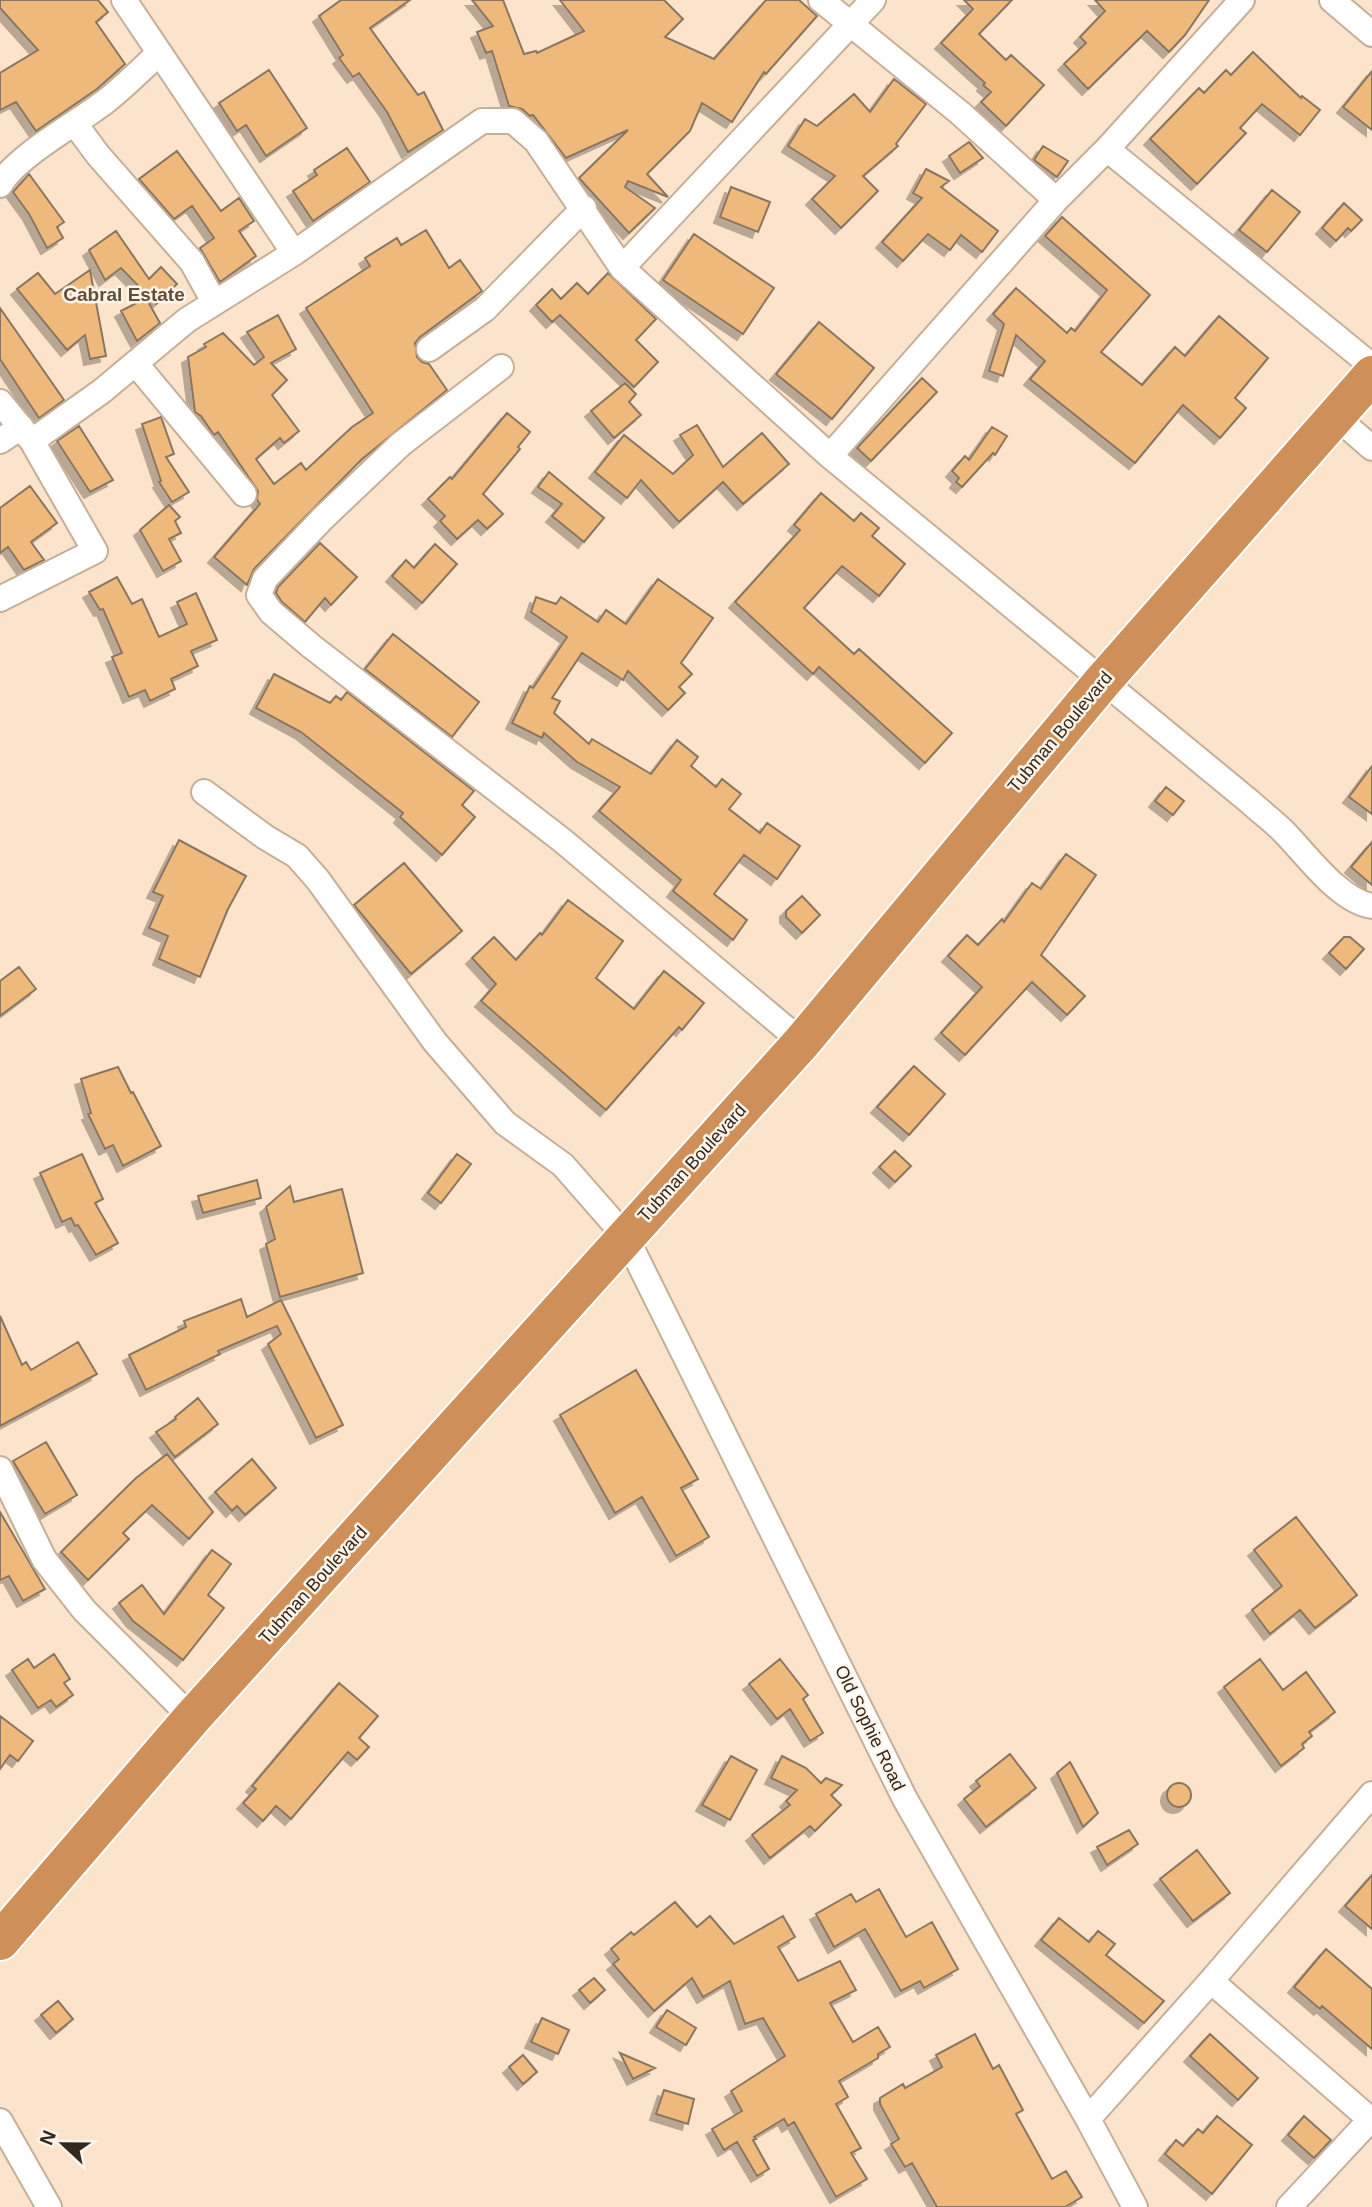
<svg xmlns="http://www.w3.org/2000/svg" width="1372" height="2207" font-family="Helvetica,sans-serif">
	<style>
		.building { fill: #efb97c; stroke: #8a7660; stroke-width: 2; filter: url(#shadow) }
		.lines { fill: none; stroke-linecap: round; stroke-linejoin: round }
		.minor-casing { stroke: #c5af98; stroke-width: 28 }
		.trunk-casing { stroke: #fff; stroke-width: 42 }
		.minor { stroke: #fff; stroke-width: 24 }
		.trunk { stroke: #ce8f58; stroke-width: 38 }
		.labels { text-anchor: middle; stroke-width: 5; stroke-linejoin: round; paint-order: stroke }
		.street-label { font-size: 18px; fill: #31281f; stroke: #fef4ea }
		.neighbourhood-label { font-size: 19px; font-weight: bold; fill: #614e39; stroke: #fef4ea }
	</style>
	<defs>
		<filter id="shadow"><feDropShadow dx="-6" dy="6" stdDeviation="0" flood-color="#0004"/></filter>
	</defs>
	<rect width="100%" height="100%" fill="#fce4cc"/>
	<path class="building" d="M0,0h98l10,12 -12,10 29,42 -28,25 -61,42 -20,-29 -16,8v-37l38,-23 -38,-42z
		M341,0h69l-40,28 48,67 6,-3 19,38 -35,22 -21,-40 -28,-39 -6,4 -14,-19 4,-3 -24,-39z
		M472,0h31l21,54 12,-3 1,2 47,-22 -24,-31h104l19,19 -18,18 49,22 52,-59h33l18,16 -51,58 -2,-2 -32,50 -30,-19 -12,28 -43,43 21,23 -40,-16 -3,6 30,21 -26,25 -50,-55 49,-48 -62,28 -33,-43 -3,1 -8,-7 -13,-3 -17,-55 -6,2 -9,-21 16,-6z
		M964,0h48l-33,34 27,26 5,-5 33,30 -38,41 -25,-24 10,-10 -8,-7 2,-2 -44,-40 32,-34z
		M1095,0h114l-24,35 -16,17 -22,-21 -59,58 -24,-25 22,-21 -6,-6 25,-26z
		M1253,52l48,46 1,-2 18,14 -20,25 -38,-31 -22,24 6,5 -49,51 -47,-45 49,-51 5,5 22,-23 5,5z
		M269,70l38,58 -41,28 -20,-31 -9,6 -18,-28z
		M1372,71v59l-29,-23z
		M894,79l32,25 -30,40 2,2 -35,30 15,15 -37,37 -29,-29 23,-23 -47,-30 17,-27 12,7 37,-32 16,18z
		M969,142l14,16 -23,15 -11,-17z
		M1043,146l25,15 -11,16 -23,-17z
		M347,148l23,34 -57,39 -20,-30 24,-16 -3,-5z
		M177,151l44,60 18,-13 15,23 -15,10 17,25 -36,26 -20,-34 14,-10 -22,-32 -18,13 -35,-40z
		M926,169l23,12 -8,6 57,44 -16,21 -21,-17 -11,15 -22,-16 -25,27 -21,-19 40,-44 -9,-5z
		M29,174l35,48 -7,5 6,11 -16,10 -18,-34 -16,-22z
		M731,187l39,15 -12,30 -38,-15z
		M1272,190l28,22 -33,40 -28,-22z
		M1344,203l18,17 -11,11 -3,-3 -12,13 -14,-13z
		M1062,217l88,78 -49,57 41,33 33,-38 10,9 34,-40 49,42 -33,40 11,10 -26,30 -37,-33 -48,58 -105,-84 15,-18 -29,-26 -13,41 -14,-5 15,-47 -11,-10 23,-26 51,45 4,-5 4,3 32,-41 -62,-54z
		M426,230l23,38 11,-8 22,31 -62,46 -5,6 2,14 5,5 7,2 18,26 -85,69 -108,110 -7,16 -33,-28 46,-53 -3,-4 1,-9 -40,-59 -4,3 -13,-19 -6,-4 -7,-55 18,-10 -2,-3 19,-11 31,32 10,-8 -17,-25 31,-17 18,34 -25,14 16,17 -15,15 27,36 -15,12 -4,-5 -24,21 18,25 27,-21 5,7 46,-43 21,-14 -67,-105 64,-42 -5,-8 32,-20 4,7z
		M116,231l33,48 12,-12 16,17 -21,20 -35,-36 -16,12 -16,-30z
		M694,234l80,54 -31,46 -80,-54z
		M90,270l16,86 -16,3 -5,-24 -18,15 -50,-61 21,-16 17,21z
		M608,273l48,46 -20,21 22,22 -24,25 -74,-72 -8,7 -16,-17 16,-16 9,10 16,-16 11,11z
		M146,298l14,25 -23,18 -16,-30z
		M0,308l64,92 -25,18 -39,-59z
		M819,322l55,46 -42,51 -56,-45z
		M922,378l15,14 -66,69 -14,-13z
		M625,383l11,11 -7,8 12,13 -27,23 -23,-27z
		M507,413l23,19 -12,15 2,2 -37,45 20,20 -16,15 -9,-9 -21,19 -17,-18 5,-5 -17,-17 22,-22 2,2z
		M161,417l13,37 -8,3 23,35 -17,10 -13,-20 2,-1 -19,-57z
		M697,425l26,42 39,-34 27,31 -46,40 -20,-22 -44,40 -38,-42 -14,18 -32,-26 29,-37 49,39 20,-19 -13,-20z
		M79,426l34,54 -23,12 -33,-51z
		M992,427l15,9 -12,19 -2,-2 -31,34 -6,-5 3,-4 -7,-7 13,-15 4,4z
		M549,472l55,46 -20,24 -32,-26 10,-12 -24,-17z
		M30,486l27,37 -26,19 13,18 -20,10 -16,-23 -8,6v-45z
		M821,493l33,28 7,-8 18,15 -7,8 33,28 -26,32 -37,-30 -38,42 50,46 5,-5 93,84 -27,30 -106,-96 -6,7 -78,-72 65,-72 -6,-5z
		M169,505l11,12 -5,4 6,12 -12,6 12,22 -18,10 -23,-41z
		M320,543l37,34 -26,28 -6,-7 -20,24 -23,-20 -6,-9 2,-6z
		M435,544l22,20 -35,39 -30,-27 14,-16 8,8z
		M117,577l15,27 10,-5 17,38 28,-13 -10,-22 19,-9 21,47 -26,11 7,15 -27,13 4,10 -25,12 -5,-11 -16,7 -17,-40 10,-4 -19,-44 -3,1 -11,-18z
		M658,579l55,39 -32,45 11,11 -13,13 6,6 -17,17 -40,-39 -5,9 -41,-27 -30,45 8,3 -6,12 35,31 3,-5 59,35 26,-34 21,17 -7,9 25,21 6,-8 19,15 -12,15 31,24 7,-10 33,23 -23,33 -33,-24 -30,39 33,26 -14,20 -60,-49 8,-11 -82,-69 21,-24 -43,-25 -33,-29 -2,5 -30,-15 18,-37 3,2 34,-51 -36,-25 5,-15 20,7 5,-7 37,25 8,-12 20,14z
		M393,634l86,68 -27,35 -87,-68z
		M274,674l56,29 6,-7 5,4 6,-8 127,99 -12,14 13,12 -33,38 -42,-38 3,-4 -102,-81 -45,-24z
		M1372,766v48l-23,-17z
		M1166,787l18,14 -11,14 -18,-14z
		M179,840l67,36 -18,33 -28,68 -41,-18 9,-23 -19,-8 14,-32 -10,-4z
		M1372,842v43l-21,-18z
		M1066,854l30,21 -55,80 44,41 -18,19 -35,-33 -67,73 -24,-22 41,-46 -34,-31 19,-21 11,10 24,-26 2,3 28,-39 9,6z
		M404,863l58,68 -51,43 -57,-69z
		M802,896l18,19 -18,18 -16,-16v-6z
		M568,900l55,41 -27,37 38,31 30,-38 40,32 -22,27 -3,-3 -73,83 -125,-109 15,-17 -24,-26 22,-21 22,23 24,-27 2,2z
		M1344,937h6l14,12 -18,20 -17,-16z
		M19,967l17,22 -36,27v-35z
		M914,1066l31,28 -36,41 -32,-28z
		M118,1067l13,26 2,-1 28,54 -38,20 -10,-21 -8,4 -17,-35 3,-1 -10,-34z
		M895,1151l16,15 -16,16 -16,-15z
		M82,1154l21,45 -8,4 23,40 -22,12 -18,-30 -3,1 -4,-8 -9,4 -22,-49z
		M457,1154l14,10 -30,39 -13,-10z
		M257,1180l4,18 -58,15 -5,-17z
		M290,1186l4,16 48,-13 21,84 -83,24 -14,-53 9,-5 -9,-32z
		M241,1299l6,18 34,-17 62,125 -27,13 -48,-94 13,-10 -4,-8 -59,25 2,3 -74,36 -17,-35 57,-28 -2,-6z
		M0,1316l22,49 4,-3 5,8 47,-28 19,32 -97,52z
		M636,1370l62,109 -17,9 28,49 -33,19 -34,-59 -27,16 -55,-98z
		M198,1398l20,26 -43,33 -19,-25 20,-13 -1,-2z
		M46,1442l31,53 -32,19 -32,-53z
		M167,1454l46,58 -24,27 -37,-34 -29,28 6,6 -41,41 -27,-28 75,-74z
		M252,1459l24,29 -31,27 -8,-9 -5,5 -17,-19z
		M0,1512l45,77 -22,12 -14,-25 -9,4z
		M1296,1517l61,78 -42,33 -15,-18 -30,24 -18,-24 30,-24 -28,-36z
		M212,1550l19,14 -23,31 16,13 -41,52 -50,-39 -14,-18 23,-18 22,29z
		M54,1654l16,25 -6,4 9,12 -17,12 -5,-7 -13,8 -26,-38 16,-11 6,9z
		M780,1659l28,36 -5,4 20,34 -13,8 -20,-32 -13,10 -28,-35z
		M1260,1659l23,31 23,-18 29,40 -26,20 3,4 -10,8 2,4 -23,18 -57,-79z
		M339,1683l39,33 -19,22 10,9 -12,13 -9,-8 -57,67 -15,-13 -13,15 -20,-18 13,-14 -4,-3z
		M0,1716l33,25 -15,20 -8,-6 -10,14z
		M1010,1754l26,34 -50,39 -22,-28 16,-13 -4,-5z
		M731,1756l26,14 -27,50 -28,-15z
		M782,1756l24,12 15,15 5,-5 16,7 -11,10 10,10 -26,26 -5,-5 -40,32 -18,-23 38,-30 -4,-4 11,-11 -26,-12z
		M1070,1762l28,51 -15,14 -26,-54z
		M1167 1795a12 12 0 1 1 24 0a12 12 0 1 1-24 0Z
		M1129,1830l9,14 -31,21 -10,-18z
		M1197,1850l33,43 -37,28 -33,-42z
		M1372,1875v54l-27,-23z
		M879,1889l27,48 26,-15 26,47 -34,19 -4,-7 -19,10 -36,-62 -31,18 -18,-33 35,-20 5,8z
		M675,1902l22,25 13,-11 24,28 49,-28 12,21 -17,10 20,34 42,-20 16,29 -26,13 23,39 25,-15 12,20 -12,7v4l-39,23 9,16 -12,7 25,44 -10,5 16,26 -31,18 -42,-75 -6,4 -4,-7 -30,18 2,2 -3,1 16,29 -12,7 -20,-34 -13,8 -12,-21 30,-18 -11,-20 54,-35 -22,-38 -18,6 -15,-43 -27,16 -11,-19 -38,33 -41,-47 6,-5 -8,-10 20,-17 3,3z
		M1059,1918l30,24 9,-11 17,13 -9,11 58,46 -20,22 -103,-83z
		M1326,1949l46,40v60l-50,-43 -2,3 -26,-22z
		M594,1978l11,12 -15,13 -11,-13z
		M58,2001l15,18 -17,14 -15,-18z
		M667,2010l29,18 -10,17 -30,-18z
		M542,2018l27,12 -11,24 -27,-12z
		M975,2034l18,35 6,-4 24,45 -7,4 36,65 14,-8 16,26 -17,10h-128l-25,-44 -7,4 -14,-23 8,-5 -19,-35v-6l23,-14 2,4 37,-21 -6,-12z
		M1210,2034l48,44 -20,22 -48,-44z
		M620,2053l35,15 -22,11z
		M523,2055l14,17 -14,12 -14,-17z
		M664,2090l30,9 -6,25 -32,-10z
		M1217,2116l35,29 -40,49 -47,-40 11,-14 7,6 15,-17 5,4z
		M1304,2116l27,24 -17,18 -26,-23z"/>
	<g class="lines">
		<defs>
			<path id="minor" d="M124,0l170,253 188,-132h31l23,20 86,127 208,188 420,346c11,10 23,19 33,29 23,23 56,70 89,75
				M821,0l139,113 96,87
				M1332,0l40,34
				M75,124l23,31 94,107 22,40
				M1107,149l265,217
				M0,185c16,-29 78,-62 106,-84 19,-15 36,-32 53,-48
				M622,268l251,-268
				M429,349l56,-40 99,-101
				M136,364l108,130
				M501,367l-100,77 -78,74 -58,61 -6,16 12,17 40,34 252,195 239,201
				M0,402l32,39 63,110 -95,48
				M1335,416l37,32
				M0,441l21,-14
				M32,441l70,-50 85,-71 107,-67
				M830,456l226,-256 51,-51 135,-149
				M204,792l61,45 32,19 21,24 117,162 70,81 58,42 63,72 279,562 183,320 47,88
				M0,1469l44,90 40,51 108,108
				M1211,1981l161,140
				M1088,2119l123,-138 161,-187
				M0,2121l49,86
				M1289,2207l83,-89"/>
			<path id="trunk" d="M0,1941l192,-223 610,-676 300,-360 270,-307"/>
		</defs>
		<use href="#minor" class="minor-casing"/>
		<use href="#trunk" class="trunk-casing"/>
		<use href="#minor" class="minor"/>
		<use href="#trunk" class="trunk"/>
	</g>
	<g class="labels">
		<g class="street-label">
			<text transform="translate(1060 732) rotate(-50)" y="6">Tubman Boulevard</text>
			<text transform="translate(692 1163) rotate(-48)" y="6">Tubman Boulevard</text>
			<text transform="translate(313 1585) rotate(-48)" y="6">Tubman Boulevard</text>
			<text transform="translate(870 1728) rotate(64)" y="6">Old Sophie Road</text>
		</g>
		<g class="neighbourhood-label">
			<text x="124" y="301">Cabral Estate</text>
		</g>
	</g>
	<g transform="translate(63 2144) rotate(292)" stroke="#fef4ea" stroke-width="5" paint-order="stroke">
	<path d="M0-5L12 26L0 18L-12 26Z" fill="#31281f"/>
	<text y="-10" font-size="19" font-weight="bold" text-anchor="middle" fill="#31281f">N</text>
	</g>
</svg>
